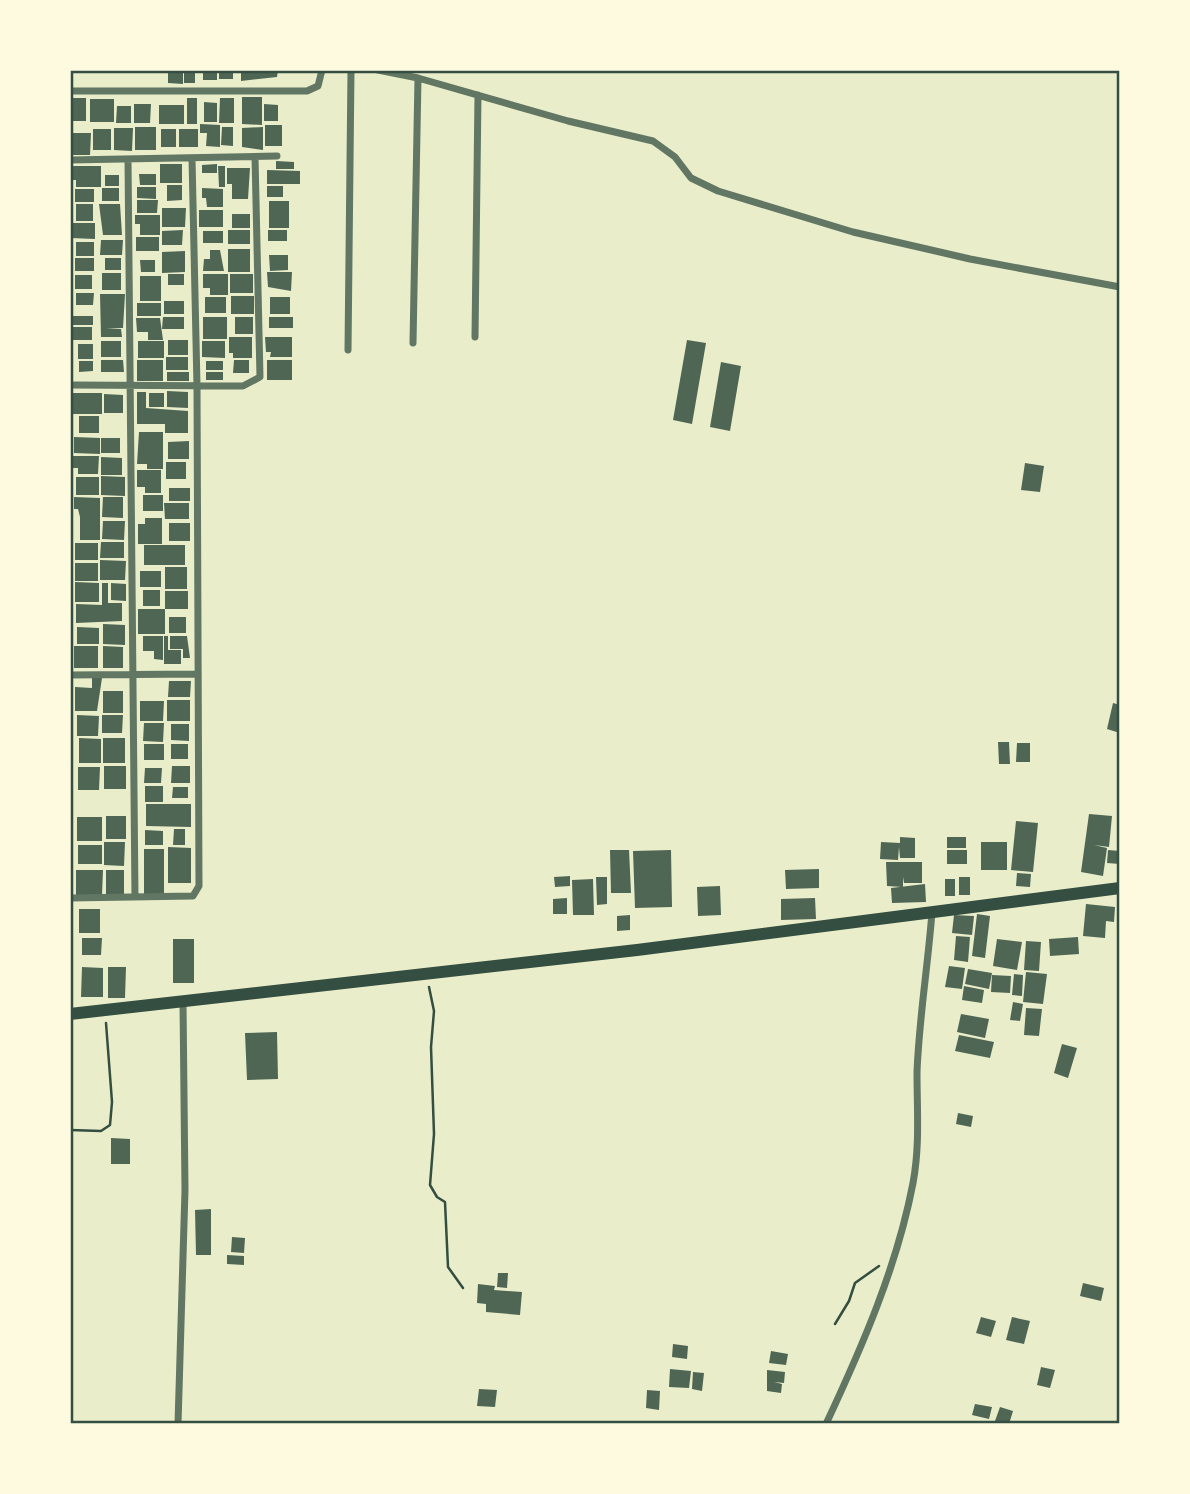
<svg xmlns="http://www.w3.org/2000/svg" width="1190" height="1494" font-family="'Roboto Condensed',sans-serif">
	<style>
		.building { fill: #4f6655 }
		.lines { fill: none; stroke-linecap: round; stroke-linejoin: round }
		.path { stroke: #344e41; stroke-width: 2.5 }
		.minor { stroke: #617663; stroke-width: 7 }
		.secondary { stroke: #344e41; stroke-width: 12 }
		.neatline { fill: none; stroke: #344e41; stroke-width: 2.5 }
	</style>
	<rect width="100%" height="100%" fill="#e9edc9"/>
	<path class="building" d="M168,70h15v14l-15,-1z
		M184,70h11v13h-11z
		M203,70h14v10h-14z
		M219,70h14v9h-14z
		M241,70h37l-1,7 -36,4z
		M242,97h20v28l-20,-1z
		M70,98h16v23h-16z
		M187,98h10v26h-10z
		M220,98h14v25h-15z
		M90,99h24v23h-24z
		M204,102l13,1v19h-13z
		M134,104h17l-1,19h-16z
		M264,104l14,1v16h-14z
		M159,105h25v19h-25z
		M117,106h14v17h-15z
		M200,124l20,1v22l-14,-1 1,-13h-7z
		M265,125h17v21h-17z
		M135,127h21v23h-21z
		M222,127h11v19l-12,-1z
		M263,127v23l-21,-3v-19z
		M114,128h19l-1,23 -18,-1z
		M93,129h18v21h-18z
		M161,129h15v18h-15z
		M179,129h19v18h-19z
		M70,133h21l-1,22h-20z
		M276,161l18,1v7h-18z
		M160,164h22v19h-22z
		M217,164v9h-15v-8z
		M71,166h30v21h-25v-7h-5z
		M218,166h7v21h-6z
		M227,168h23l-2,31h-16v-15h-5z
		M267,170l33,1v13h-33z
		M139,174h17v11h-16z
		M105,175h14v11h-14z
		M167,185h15v15l-15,1z
		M267,186h16v11h-16z
		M137,187h19v12l-19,-1z
		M102,188h17v13h-17z
		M202,188l21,1v18h-16l-1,-9h-4z
		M75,189h19v13h-19z
		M137,200h21l-1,13h-20z
		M269,201h20v27h-20z
		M76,204h17v17h-17z
		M99,204h21l2,31h-19z
		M162,208h24l-1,19h-23z
		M199,210h24v17h-24z
		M232,214h18v14h-18z
		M135,215h25v20h-20v-11h-5z
		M71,223h24v16l-24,-1z
		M183,230l-1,15h-20v-14z
		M228,230h22v14h-22z
		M268,230h19v11h-19z
		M203,231h20v12h-20z
		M136,237h23v14h-23z
		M101,240h22l-1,15h-22z
		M76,242h18v14h-18z
		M228,249h22v23h-22z
		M210,250h10l4,21h-21l1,-12h6z
		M185,251v21l-23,1v-21z
		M269,255h19v15l-18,1z
		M75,258h19v13h-19z
		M105,258h16v12h-16z
		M140,260h15v12h-14z
		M267,272h25l-1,19 -23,-4z
		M102,273h19v17h-19z
		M168,274h16v11h-16z
		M203,274h25v21h-18v-7h-7z
		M230,274h23v19h-23z
		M75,275h17v14h-17z
		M140,276h21v25h-21z
		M76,293h18l-1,12h-17z
		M100,294h25l-2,34h-17l15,1 1,8h-21z
		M231,296h23v18h-23z
		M205,297h21v16h-21z
		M270,297h20v17h-20z
		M164,301h20v13h-20z
		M137,303h24v13h-24z
		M72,316h21v9h-21z
		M163,317h21v12h-22z
		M203,317h24v22h-24z
		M235,317h18v17h-18z
		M269,317h24v11h-24z
		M136,318h24l3,22h-15v-8h-11z
		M72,327h20v13h-19z
		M229,337h23v21h-19v-5h-4z
		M265,337h27v20h-22l1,-5h-5z
		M168,340h20v15h-20z
		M687,340l19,3 -14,81 -19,-4z
		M101,341h20v16h-20z
		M138,341h26v17h-26z
		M202,341h23v17l-23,-1z
		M78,344h15v15h-15z
		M166,357h22v13h-22z
		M101,360h22l1,12h-23z
		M137,360h26v21h-26z
		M234,360h15v13h-16z
		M267,360h25v20h-25z
		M79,361h14v10l-14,1z
		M206,361h17v9h-17z
		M721,362l20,4 -11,65 -20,-4z
		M167,372h22v9h-22z
		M206,372h17v8h-17z
		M167,391l21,1v16l-21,-1z
		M137,392h9v16l42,3v22h-23v-9h-28z
		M72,393h30v21h-30z
		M149,393h15v14h-15z
		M104,394l19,1v18h-19z
		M79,416h20v17h-20z
		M139,432h24v37h-16v-5h-10z
		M74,437l26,1v16l-26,-1z
		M101,438h19v15h-19z
		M189,441v18h-21v-17z
		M73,456h26l-1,18h-20v-6h-5z
		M101,457l21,1v17h-21z
		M166,462h20v17h-20z
		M1025,463l19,3 -4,26 -19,-2z
		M137,470h24v23h-16v-6h-8z
		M101,476l24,1v19l-24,-1z
		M76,477h23v18h-23z
		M169,488h21v13h-21z
		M143,495h20v16h-20z
		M74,497l26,1v42h-20v-23l-2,-8h-4z
		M103,497h20v21l-21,-1z
		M164,503h25v16h-24z
		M145,518h17v26h-24v-20h7z
		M103,521h22l-1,19 -22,-1z
		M169,523h21v18h-21z
		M101,542h23v16h-24z
		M75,543h23v17h-23z
		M144,545h41v20h-41z
		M100,560l26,1 -1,19h-25z
		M75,563h23v18h-23z
		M165,567h22v22h-22z
		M140,571h21v16h-21z
		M75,582l24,1v19h-24z
		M102,583h6v20h14v18l-46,2v-19l26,1z
		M111,583l15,1v17l-15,-1z
		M143,590h17v16h-17z
		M165,591h23v18h-23z
		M138,609h27v25h-27z
		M169,617h17v16h-17z
		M103,624l22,1v20l-22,-1z
		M77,627l22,1v16h-22z
		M143,636h20v24l-9,-1v-8h-11z
		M164,636h4v14h13v14h-17z
		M170,636h17l3,22h-7v-9h-13z
		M74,646h24v22h-24z
		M103,646l20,1v21h-20z
		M92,678h10l-5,33h-22v-24l17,1z
		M169,681h22l-1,16h-22z
		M103,691h20v22h-20z
		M167,700h23v21h-23z
		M140,701h24l-1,20h-23z
		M1113,703l7,2v28l-13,-4z
		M77,715l22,1 -1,20h-21z
		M102,715h21l-1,18h-20z
		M144,723h20l-1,19 -20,-1z
		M171,724h18v17l-18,-1z
		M79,738l22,1v24h-22z
		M103,738h22v25h-22z
		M998,742h11l1,22h-11z
		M1017,743h13v19h-14z
		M144,744h20v16h-20z
		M171,744h17v15h-17z
		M104,766h22v23h-22z
		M172,766h18v17h-19z
		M78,767h22l-1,23h-21z
		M145,768h17l-1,15h-17z
		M145,786h18v16h-18z
		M173,787h15v11h-16z
		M146,804h45v23l-45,-1z
		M1089,814l23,2 -3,31 -15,-2 13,3 -4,28 -22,-4z
		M106,816h20v23h-20z
		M77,817h25v24h-25z
		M1016,821l22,2 -5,49 -22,-2z
		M174,829h11v16h-12z
		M145,830l18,1v14h-18z
		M900,837l15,1v20h-15l-1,-11 -1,13 -18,-1 1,-17 19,1z
		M947,837h19v11h-19z
		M104,842h21l-1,24 -20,-1z
		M981,842h26v28h-26z
		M78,845h24v19h-24z
		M168,847l23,1v35h-23z
		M144,849h20v45h-20z
		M610,850h19l2,43h-20z
		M671,850l1,57 -37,1 -2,-57z
		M947,850h20v14h-20z
		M1108,850l12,1v13l-13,-1z
		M886,862h36v21h-18l-1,-6v10l-16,-1z
		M819,869v19l-33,1 -1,-19z
		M76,870h27l-1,25h-26z
		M106,870h18v24h-18z
		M1017,873l14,1 -1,13 -14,-1z
		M570,876v10l-15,1 -1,-10z
		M596,877h11v27l-10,1z
		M959,877h11v18h-11z
		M593,879l1,36h-21l-1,-35z
		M945,879h10v17h-10z
		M925,884l1,18 -34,1 -1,-15z
		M720,886l1,29 -23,1 -1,-29z
		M567,898v16h-14v-15z
		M815,898l1,21 -35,1v-21z
		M1086,904l29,3 -1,15 -8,-1 -1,17 -22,-2z
		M79,909h21v24h-21z
		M977,914l13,2 -5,42 -13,-2z
		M630,915v15l-13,1v-15z
		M954,915l20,1 -2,19 -20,-2z
		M956,936l14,1 -2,25 -14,-2z
		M1078,937l1,17 -29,2 -1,-17z
		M82,938h20l-1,17h-19z
		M173,939h21v44h-21z
		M997,939l25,3 -5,28 -24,-4z
		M1026,941l15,1 -2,29 -15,-1z
		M949,966l16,2 -3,21 -17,-2z
		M82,967l21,1v29h-22z
		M108,967h18l-1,31h-17z
		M968,969l24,4 -3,16 -24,-5z
		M1026,972l21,2 -4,30 -20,-2z
		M1014,974l9,1 -1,21 -10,-1z
		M992,975l19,1 -1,17 -19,-1z
		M964,986l20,4 -2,13 -20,-3z
		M1013,1002l10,2 -3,17 -10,-1z
		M1026,1008l16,1 -3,27 -15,-1z
		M961,1014l28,5 -4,19 -28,-6z
		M277,1032l1,47 -31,1 -2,-47z
		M959,1035l35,7 -4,16 -35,-7z
		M1062,1044l15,4 -9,30 -14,-5z
		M958,1113l15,3 -2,11 -15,-3z
		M111,1138l19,1v25h-19z
		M211,1209v46h-15l-1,-45z
		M232,1237l13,1 -1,15 -13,-1z
		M227,1255l17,1v9l-17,-1z
		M498,1273h10l-1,15 -10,-1z
		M1083,1283l21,5 -3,13 -21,-5z
		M478,1284l17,2 -1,4 28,2 -2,23 -34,-3v-8l-9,-1z
		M981,1317l15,4 -5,16 -15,-4z
		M1012,1317l18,4 -6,23 -18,-4z
		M673,1344l15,2 -1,13 -15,-2z
		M771,1351l17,3 -2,11 -17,-2z
		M1041,1367l14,3 -5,18 -13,-3z
		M670,1369l21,2 -2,17 -20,-1z
		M767,1370l18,2 -1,11 -10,-1 8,2 -1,9 -14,-2z
		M693,1372l11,1 -2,18 -10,-2z
		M479,1389l18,1 -2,17 -18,-1z
		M647,1390l13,1 -1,19 -13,-2z
		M975,1404l17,3 -3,12 -17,-4z
		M1000,1407l13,4 -4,13 -14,-3z"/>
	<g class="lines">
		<path class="path" d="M429,987l5,24 -3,36 3,87 -4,51 7,12 8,5 3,65 15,21
			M70,1130l31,1 9,-6 2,-23 -6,-79
			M835,1324l14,-23 6,-18 24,-17"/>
		<path class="minor" d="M378,70l40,8 150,43 85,20 22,16 16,21 27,13 135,41 117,27 150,28
			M70,91h237l11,-5 4,-16
			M128,159l7,738
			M70,160l207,-4
			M475,337l3,-242
			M413,343l5,-265
			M348,350l3,-280
			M70,385l173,1 17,-9 -5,-220
			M70,675l128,-1
			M70,898l123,-2 6,-10 -2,-500 -5,-228
			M178,1424l7,-234 -2,-188
			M826,1424c36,-77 71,-157 87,-241 7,-38 4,-73 4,-111 2,-53 11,-107 15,-160"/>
		<path class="secondary" d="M70,1014l567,-64 483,-62"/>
	</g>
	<rect width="1190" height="1494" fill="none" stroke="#fefae0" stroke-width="144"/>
	<rect x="72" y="72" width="1046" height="1350" class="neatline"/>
</svg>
